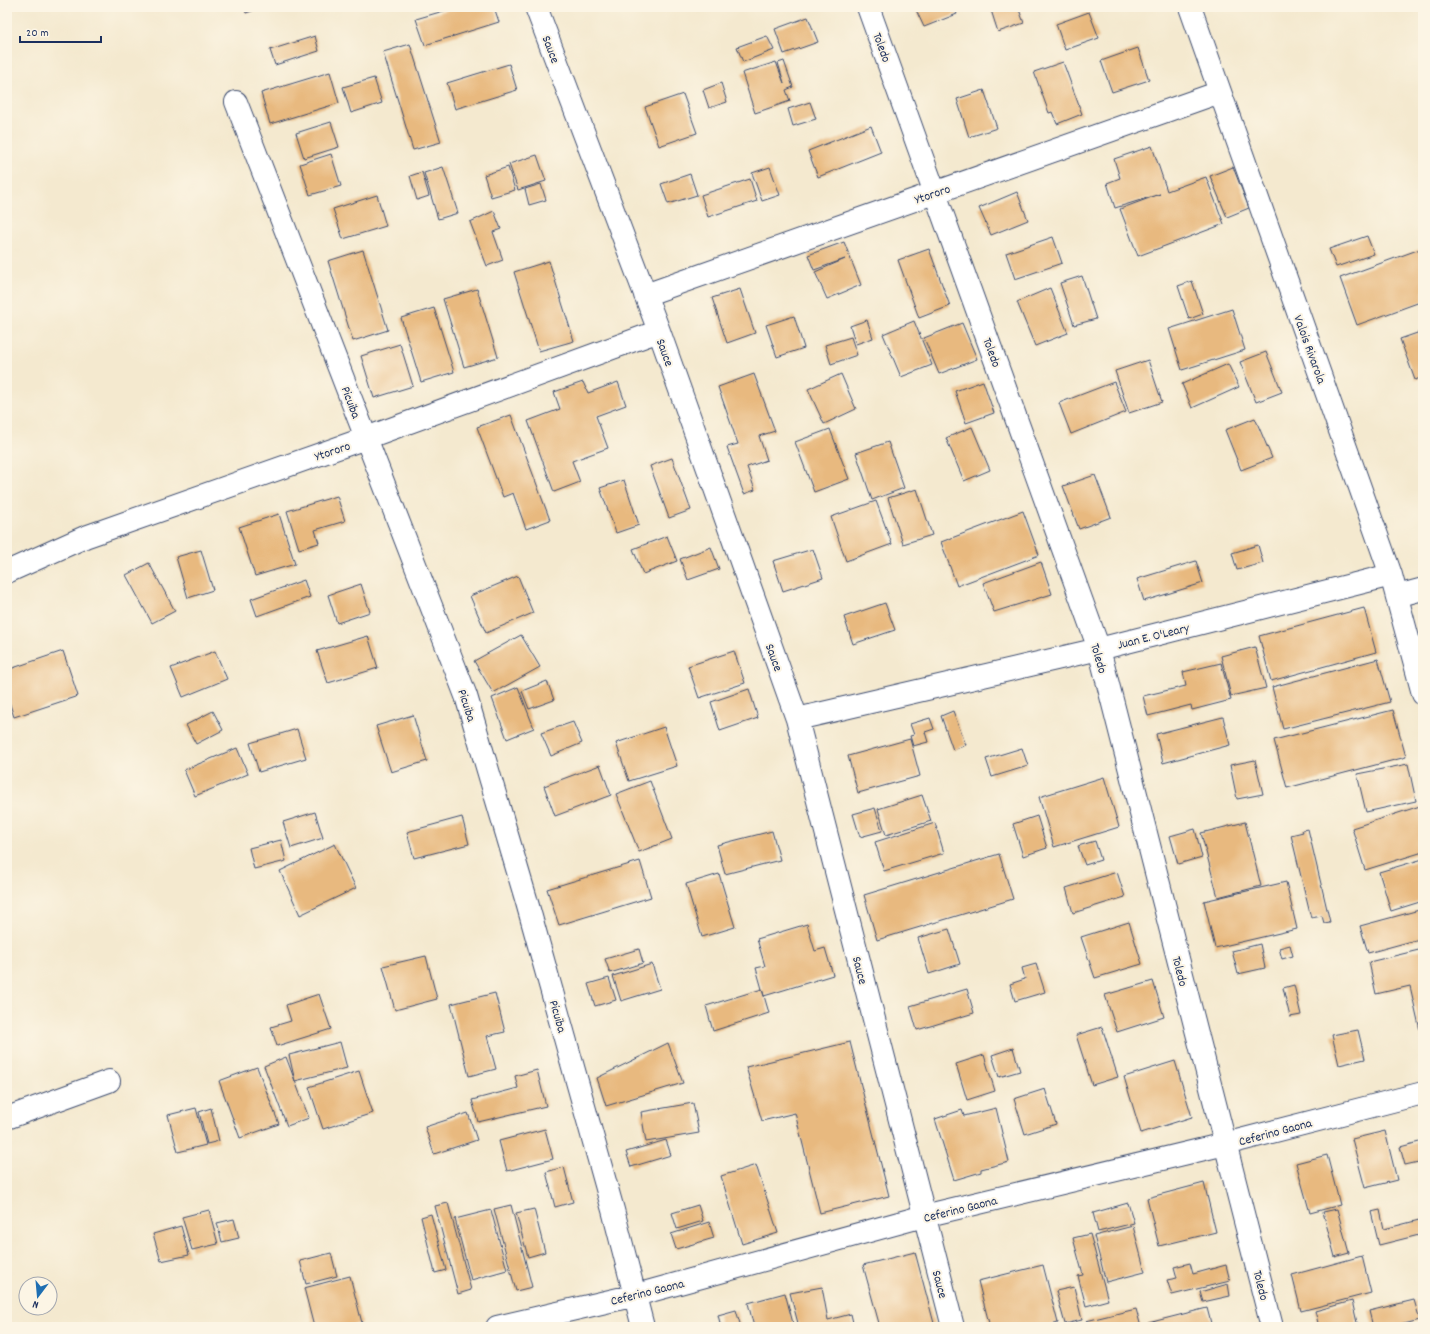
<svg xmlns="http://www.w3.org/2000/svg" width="1430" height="1334" font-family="Dekko,sans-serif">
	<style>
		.building { fill: #e8b97f }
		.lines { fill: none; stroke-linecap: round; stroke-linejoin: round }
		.minor-casing { stroke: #3c4b6f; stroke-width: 24 }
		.minor { stroke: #fff; stroke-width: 22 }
		.labels { text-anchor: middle; stroke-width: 4; stroke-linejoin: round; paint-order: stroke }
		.street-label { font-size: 13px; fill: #1b2f5e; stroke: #fcf5e5 }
	</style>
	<rect width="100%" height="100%" fill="#fcf5e5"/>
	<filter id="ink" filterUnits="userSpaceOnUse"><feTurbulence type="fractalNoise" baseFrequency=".025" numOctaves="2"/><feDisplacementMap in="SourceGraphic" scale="8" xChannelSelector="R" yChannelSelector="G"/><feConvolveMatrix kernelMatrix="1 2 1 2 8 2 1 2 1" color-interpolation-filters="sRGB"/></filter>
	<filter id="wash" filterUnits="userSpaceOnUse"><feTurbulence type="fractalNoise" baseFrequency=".012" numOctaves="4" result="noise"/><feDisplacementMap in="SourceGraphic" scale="16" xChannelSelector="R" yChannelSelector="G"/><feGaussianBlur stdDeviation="0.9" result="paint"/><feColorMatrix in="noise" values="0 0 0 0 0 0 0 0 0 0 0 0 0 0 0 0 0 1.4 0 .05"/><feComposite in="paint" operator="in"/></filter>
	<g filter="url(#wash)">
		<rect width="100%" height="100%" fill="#f4e9cf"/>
		<g id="blocks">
			<path class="building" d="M244,7h20l-18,6z
				M457,7h37l5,15 -74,23 -9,-26z
				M924,7h30l3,7 -33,13 -8,-17z
				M990,7h28l6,16 -26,9z
				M1089,12l10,26 -34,12 -9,-26z
				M808,17l10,25 -34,12 -9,-25z
				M315,36l4,15 -44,14 -5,-15z
				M767,36l7,14 -31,12 -6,-15z
				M410,44l31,98 -28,8 -30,-98z
				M1138,48l11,32 -37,12 -11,-31z
				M784,61l9,26 -7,3 4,11 -35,12 -13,-40 34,-11 8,21 -6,-20z
				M1063,62l19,52 -25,10 -5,-12 -3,1 -15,-41z
				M509,64l8,26 -62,19 -8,-26z
				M330,72l9,31 -69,21 -9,-31z
				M374,78l8,25 -31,10 -8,-26z
				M721,83l6,19 -18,6 -6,-18z
				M984,90l13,38 -28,9 -12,-38z
				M683,94l14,39 -38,13 -14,-39z
				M810,102l6,17 -23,7 -5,-17z
				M331,122l8,25 -35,11 -8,-25z
				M871,126l10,26 -63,25 -10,-26z
				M1152,146l15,45 39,-14 18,47 -86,32 -18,-47 40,-15 -45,14 -8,-25 13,-5 -6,-19z
				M331,154l10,32 -31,9 -10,-31z
				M537,155l9,26 -28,9 -9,-26z
				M443,167l15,46 -20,6 -14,-46z
				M508,167l7,23 -24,7 -7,-22z
				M770,167l10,28 -18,6 -10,-28z
				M1233,167l16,41 -22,9 -17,-41z
				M422,172l7,24 -12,4 -7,-24z
				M690,174l7,21 -29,9 -7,-20z
				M750,179l7,22 -49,16 -7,-22z
				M541,184l5,16 -17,5 -4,-16z
				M1017,192l11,28 -37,15 -12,-27z
				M377,195l9,31 -43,13 -10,-30z
				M494,211l7,18 -8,3 10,28 -16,6 -17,-44z
				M1367,236l7,18 -38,13 -7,-18z
				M1053,237l9,26 -47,16 -9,-26z
				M844,242l17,43 -34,14 -12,-27 30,-13 -31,11 -6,-15z
				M1423,248v53l-66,24 -17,-47z
				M929,249l21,57 -31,12 -21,-58z
				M363,250l25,80 -35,11 -25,-80z
				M549,261l25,80 -35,10 -25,-79z
				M1082,276l14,43 -22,6 -14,-42z
				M1192,281l11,33 -14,5 -11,-33z
				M1050,288l18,45 -33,13 -18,-44z
				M477,289l21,68 -34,10 -21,-68z
				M740,289l15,44 -28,10 -15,-45z
				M434,308l20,64 -33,10 -20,-64z
				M1232,309l13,41 -63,20 -13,-41z
				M794,316l10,32 -27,9 -11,-32z
				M867,320l6,18 -17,6 -6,-18z
				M914,321l18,44 -31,12 -18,-43z
				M962,323l15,36 -38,15 -15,-36z
				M1423,331v46l-8,3 -15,-41z
				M851,337l6,18 -26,9 -6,-19z
				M400,344l13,42 -39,12 -13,-42z
				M1266,352l16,40 -26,10 -16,-40z
				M1148,360l14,42 -33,11 -14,-42z
				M1228,364l11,23 -47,21 -10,-24z
				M754,374l21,57 -16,5 8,24 -20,7 8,23 -11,4 -17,-47 11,-3 -20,-57z
				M841,374l15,35 -32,15 -16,-35z
				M983,381l11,32 -28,10 -11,-32z
				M583,382l5,11 30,-11 8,23 -30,11 12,32 -36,13 8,21 -26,10 -26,-71 32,-12 -6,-17z
				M1114,382l12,30 -55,22 -12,-31z
				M511,415l39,105 -24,9 -13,-36 -10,4 -26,-70z
				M1255,418l17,40 -31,12 -16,-40z
				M972,427l18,43 -26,11 -18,-43z
				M830,429l19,50 -35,13 -19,-50z
				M888,442l16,46 -32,12 -16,-47z
				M672,458l19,52 -22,8 -19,-52z
				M1095,475l16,42 -32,12 -16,-43z
				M624,480l15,45 -23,8 -16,-45z
				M917,489l15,46 -29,9 -15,-46z
				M337,496l8,25 -30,9 4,13 -20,6 -12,-38z
				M876,501l16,43 -46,17 -15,-44z
				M1023,511l16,44 -82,31 -16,-44z
				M279,514l16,50 -40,12 -16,-49z
				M667,536l10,25 -34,13 -10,-25z
				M1258,545l5,18 -26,7 -5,-17z
				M711,547l8,22 -31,11 -8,-21z
				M813,549l10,29 -40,13 -10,-30z
				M201,550l12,40 -25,8 -12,-41z
				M1196,561l7,22 -59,18 -7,-22z
				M1041,562l11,32 -58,18 -11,-29z
				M149,563l26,48 -23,12 -26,-48z
				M518,576l15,37 -47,20 -16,-37z
				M304,580l6,17 -53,19 -6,-17z
				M361,584l9,28 -33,11 -9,-28z
				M885,603l10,27 -42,14 -9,-27z
				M1364,608l12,44 -105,29 -12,-45z
				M521,635l19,32 -47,26 -19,-32z
				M368,636l10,32 -50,15 -11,-32z
				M1255,647l11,41 -35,8 -10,-40z
				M63,651l15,45 -64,21 -7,-22v-25z
				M215,651l12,28 -44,18 -12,-29z
				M734,651l11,32 -46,15 -11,-32z
				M1378,659l12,43 -107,27 -11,-42z
				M1221,663l10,37 -39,10 -1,-5 -43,11 -5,-20 43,-10 -3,-14z
				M547,681l7,19 -25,9 -7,-18z
				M518,687l16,41 -27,11 -15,-41z
				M749,689l9,29 -38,13 -9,-29z
				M1393,710l13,47 -119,31 -13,-48z
				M213,711l10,19 -27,14 -10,-19z
				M953,711l13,34 -13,5 -12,-34z
				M413,715l14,46 -36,11 -15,-46z
				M1223,717l7,28 -67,18 -7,-29z
				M930,718l4,11 -9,3 3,10 -15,4 -3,-10 4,-1 -4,-11z
				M573,722l9,21 -31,13 -10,-23z
				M664,727l13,39 -48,15 -13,-38z
				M297,729l9,29 -47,14 -9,-29z
				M910,739l10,37 -62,17 -10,-37z
				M237,748l11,26 -53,22 -11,-26z
				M1022,748l6,18 -36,11 -6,-18z
				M1255,760l8,34 -26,5 -7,-34z
				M1408,764l8,37 -50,11 -9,-38z
				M600,765l11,30 -56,21 -11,-30z
				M1104,777l15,50 -65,20 -15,-50z
				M650,781l22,58 -33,13 -23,-58z
				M922,795l9,26 -45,14 -8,-26z
				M1420,806l3,11v35l-58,18 -13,-42z
				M875,808l7,23 -22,6 -7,-23z
				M315,812l8,26 -32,10 -8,-26z
				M1037,816l10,32 -24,8 -10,-32z
				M462,817l7,27 -55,14 -7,-26z
				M1245,822l16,64 -43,11 -17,-64z
				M935,823l9,30 -60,18 -9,-29z
				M1195,829l7,28 -24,7 -8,-28z
				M1308,829l22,93 -6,1 -2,-7 -11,2 -20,-83 12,-3 -1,-2z
				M772,831l8,29 -55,14 -8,-29z
				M281,840l5,21 -32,8 -5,-21z
				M1095,841l6,19 -16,5 -7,-19z
				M335,844l21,44 -56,27 -20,-44z
				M999,854l14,45 -136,41 -13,-45z
				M1423,859v42l-32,10 -12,-39z
				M640,861l11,36 -92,28 -12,-36z
				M1117,872l8,25 -52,16 -7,-25z
				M719,874l16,53 -33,10 -16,-53z
				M1286,882l11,47 -82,19 -11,-47z
				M1423,909v29l-55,15 -8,-27z
				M1129,922l13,42 -47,14 -14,-41z
				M807,924l8,27 10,-3 8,27 -69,21 -8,-28 9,-2 -8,-27z
				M949,929l11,35 -31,10 -11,-36z
				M1260,944l5,24 -27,6 -6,-23z
				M1290,945l3,11 -11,3 -3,-11z
				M639,949l4,14 -33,10 -5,-14z
				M1423,949v90h-1l-12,-53 -34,8 -7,-32z
				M426,956l11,43 -42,11 -12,-44z
				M652,964l8,25 -39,12 -8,-25z
				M1036,964l9,28 -30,9 -5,-17 15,-5 -3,-11z
				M609,978l7,22 -21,6 -7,-22z
				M1153,981l11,36 -47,15 -12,-37z
				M1294,985l7,30 -11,2 -7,-29z
				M762,989l7,24 -56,18 -7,-25z
				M967,989l7,24 -57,17 -7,-24z
				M495,993l10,39 -18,4 9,33 -27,7 -18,-72z
				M319,994l12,35 -54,17 -6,-19 20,-6 -5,-16z
				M1102,1027l16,50 -26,8 -16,-50z
				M1358,1030l7,29 -26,6 -7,-30z
				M340,1042l7,26 -52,13 -6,-26z
				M850,1042l39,154 -69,17 -25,-100 -33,8 -16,-54z
				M668,1043l15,40 -77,23 -9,-28z
				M1013,1048l7,23 -21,6 -7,-22z
				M984,1055l11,36 -28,9 -11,-36z
				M286,1057l23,61 -22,8 -23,-60z
				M1175,1061l17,56 -51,16 -17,-56z
				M257,1067l22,57 -39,14 -21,-57z
				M537,1070l9,36 -68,16 -6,-22 46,-12 -3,-12z
				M359,1071l14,42 -50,16 -14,-42z
				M1045,1089l11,35 -31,10 -11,-35z
				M693,1103l6,30 -53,9 -5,-30z
				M196,1108l10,37 -28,7 -10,-37z
				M211,1108l8,33 -12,3 -8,-32z
				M996,1108l13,54 -28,7v3l-27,8 -19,-61 27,-9 2,6z
				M468,1113l9,27 -43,14 -9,-27z
				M545,1129l8,30 -46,12 -8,-30z
				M1385,1131l12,49 -32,8 -13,-49z
				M666,1140l5,15 -40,12 -5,-15z
				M1423,1141v20l-18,4 -5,-18z
				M1327,1155l13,50 -30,8 -14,-50z
				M756,1165l22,68 -36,11 -21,-68z
				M564,1167l9,35 -18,5 -9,-35z
				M1204,1183l12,49 -57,14 -12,-48z
				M448,1203l23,87 -13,4 -23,-88z
				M1128,1203l6,20 -36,9 -5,-19z
				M511,1205l21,82 -16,4 -22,-82z
				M698,1205l5,16 -26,8 -5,-16z
				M534,1209l11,43 -17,5 -12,-44z
				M1337,1209l12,44 -14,4 -12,-45z
				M209,1210l9,34 -26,6 -10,-33z
				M491,1210l16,60 -36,10 -16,-61z
				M1380,1210l4,19 39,-10v15l-44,11 -8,-33z
				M431,1214l15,56 -11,3 -14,-56z
				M234,1219l5,19 -17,4 -5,-19z
				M709,1222l5,16 -38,11 -5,-15z
				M181,1226l8,29 -28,6 -8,-27z
				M1133,1226l12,46 -39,10 -12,-46z
				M1090,1234l18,66 -22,6 -8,-30 5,-1 -10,-37z
				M915,1252l20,75h-55l-17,-62z
				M331,1253l6,23 -31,8 -6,-23z
				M1362,1256l9,37 -70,18 -9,-36z
				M1190,1263l3,11 33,-9 4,16 -58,14 -5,-15 10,-2 -3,-11z
				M1043,1265l15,58 -14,4h-54l-12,-46z
				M350,1276l12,47 -16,4h-32l-10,-39z
				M1228,1284l2,12 -27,6 -3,-10z
				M822,1287l6,33 23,-6 3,13h-55l-9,-34z
				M1074,1287l8,33 -17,4 -9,-33z
				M785,1293l9,34h-40l-6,-24z
				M1414,1300l6,20 -28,7h-19l-4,-16z
				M1352,1301l6,26h-39l-4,-16z
				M1207,1308l5,19h-63l-1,-4z
				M1136,1309l5,18h-53l-2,-6z
				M736,1310l5,17h-20l-3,-12z"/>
		</g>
	</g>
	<g filter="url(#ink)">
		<use href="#blocks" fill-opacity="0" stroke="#3c4b6f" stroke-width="1"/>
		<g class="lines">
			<defs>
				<path id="minor" d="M536,7l123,324 138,388 156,608
					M868,7l231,642 173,678
					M1190,7l201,568 32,119
					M236,102l230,594 60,203 87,311 30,117
					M645,295l575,-203
					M7,572l78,-35 281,-99 293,-107
					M1397,596l26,-7
					M797,719l302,-70 292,-74
					M7,1118l102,-37
					M497,1327l139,-32 288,-79 301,-72 198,-51"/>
			</defs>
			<use href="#minor" class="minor-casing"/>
			<use href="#minor" class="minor"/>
		</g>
	</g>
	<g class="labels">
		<g class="street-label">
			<text transform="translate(883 47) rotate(70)" y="5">Toledo</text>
			<text transform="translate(552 49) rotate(69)" y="5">Sauce</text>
			<text transform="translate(932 193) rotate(-19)" y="5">Ytororo</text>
			<text transform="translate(1311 349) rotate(70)" y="5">Valois Rivarola</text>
			<text transform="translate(666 352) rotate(70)" y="5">Sauce</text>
			<text transform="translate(993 352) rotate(70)" y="5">Toledo</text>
			<text transform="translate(352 402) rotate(69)" y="5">Picuiba</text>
			<text transform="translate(332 450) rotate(-19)" y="5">Ytororo</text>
			<text transform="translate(1153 635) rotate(-14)" y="5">Juan E. O'Leary</text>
			<text transform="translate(775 657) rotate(70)" y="5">Sauce</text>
			<text transform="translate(1100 658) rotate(74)" y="5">Toledo</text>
			<text transform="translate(468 705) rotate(72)" y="5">Picuiba</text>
			<text transform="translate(861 970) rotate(76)" y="5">Sauce</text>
			<text transform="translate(1181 971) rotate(76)" y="5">Toledo</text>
			<text transform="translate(559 1016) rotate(74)" y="5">Picuiba</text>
			<text transform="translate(1275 1131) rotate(-15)" y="5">Ceferino Gaona</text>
			<text transform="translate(960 1208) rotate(-14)" y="5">Ceferino Gaona</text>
			<text transform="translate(941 1284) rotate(75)" y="5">Sauce</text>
			<text transform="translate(1262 1285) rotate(76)" y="5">Toledo</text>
			<text transform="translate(647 1291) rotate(-14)" y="5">Ceferino Gaona</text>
		</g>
	</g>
	<rect width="1430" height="1334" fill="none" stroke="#fcf5e5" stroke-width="24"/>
	<g transform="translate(38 1296) rotate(196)"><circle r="19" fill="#fcf5e5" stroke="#a2a6af"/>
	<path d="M0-3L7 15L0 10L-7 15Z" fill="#1f6fb2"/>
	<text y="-6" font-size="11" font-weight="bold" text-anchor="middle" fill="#1b2f5e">N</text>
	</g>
	<path d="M20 36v6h81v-6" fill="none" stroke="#1b2f5e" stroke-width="2"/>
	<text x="26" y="36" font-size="12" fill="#1b2f5e" stroke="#fcf5e5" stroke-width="3" paint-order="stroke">20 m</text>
</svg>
